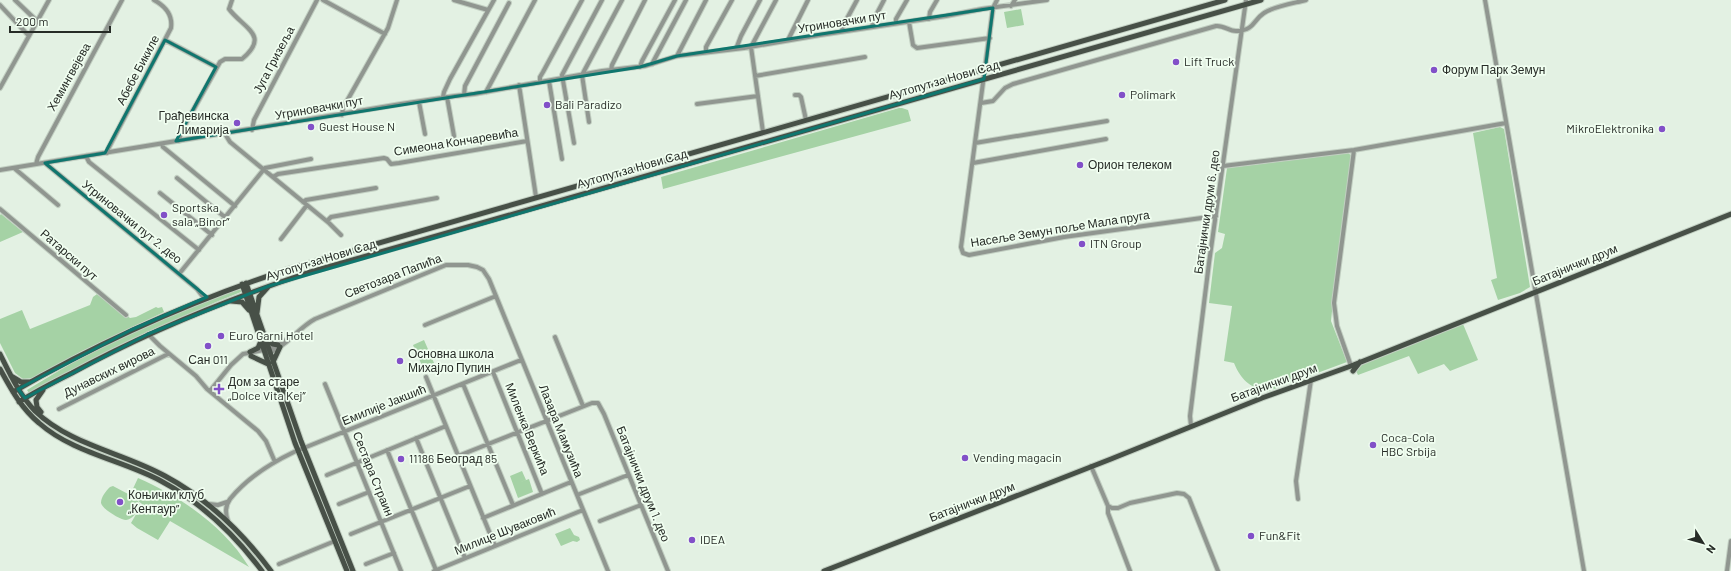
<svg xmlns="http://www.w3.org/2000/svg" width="1731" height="571" font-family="Barlow,sans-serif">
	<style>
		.green { fill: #a5d2a5 }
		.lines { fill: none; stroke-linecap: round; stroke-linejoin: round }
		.minor-casing { stroke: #c1cec1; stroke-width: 6 }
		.major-casing { stroke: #c1cec1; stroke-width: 7 }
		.minor { stroke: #909690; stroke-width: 4 }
		.major { stroke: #475047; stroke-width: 5 }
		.marked { fill: none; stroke: #0f766e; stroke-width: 3; stroke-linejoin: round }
		.poi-dot { fill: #8250c8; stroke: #f0fef0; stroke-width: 1.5 }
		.labels { text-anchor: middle; stroke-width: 3.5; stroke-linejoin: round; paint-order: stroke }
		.street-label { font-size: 12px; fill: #272c27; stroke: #f0fef0 }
		.poi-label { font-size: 12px; fill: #272c27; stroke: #f0fef0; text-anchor: start }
	</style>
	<rect width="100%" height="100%" fill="#e3f1e3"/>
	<path class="green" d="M1021,9l3,16 -17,3 -3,-16z
		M899,108h3l6,2 3,11 -248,68 -2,-12z
		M1500,127l4,2 26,158 -10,6 -22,7 -7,-20 6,-2 -24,-145z
		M1348,153l4,3 -15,106 -6,59 16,41 -81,30c-17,-6 -25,-12 -32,-29l-10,-2 8,-55 -23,-3 6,-50 7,-5 3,-14 -7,-2 9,-64z
		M1,214l22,18 -23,10v-27z
		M238,289l3,1v2l-25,10 -98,44 -86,46 -3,1 -2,-3c17,-10 34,-21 52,-31 51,-27 105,-51 159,-70z
		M97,294l33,24 6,-1 20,-10 2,1 4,-1 2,5 -82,39 -48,27 -11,1 -8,-6 -15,-30v-24l22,-9 8,19 60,-24 3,-8z
		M1463,324l15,36 -28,11 -6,-7 -26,10 -9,-18 -51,19 -2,-4 8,-9z
		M424,340l10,23 -11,5 -10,-23z
		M522,471l4,9 -11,4 14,-5 4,13 -15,6 -8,-22z
		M138,478c43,19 86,48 111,89l-79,-46 -12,19 -21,-12 -6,-5 11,-19 -5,-4 3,4c-2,6 -6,15 -14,16 -5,0 -24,-11 -25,-17 0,-6 5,-12 9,-16l3,-1 17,9z
		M570,528l4,7 5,2 1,3 -3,2 -4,-1 -12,5 -6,-12z"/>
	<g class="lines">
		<defs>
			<path id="minor" d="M15,0l22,21
				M323,0l62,34
				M454,0l34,10
				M997,0l-4,8 -32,239 2,6 6,2 95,-18 152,-21
				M1485,0l99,571
				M0,5l29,31
				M1011,6l4,-6
				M929,19l1,-7 7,-12
				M909,22l4,23 4,3 73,-10
				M896,23v-4l11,-19
				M872,27l1,-6 11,-21
				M842,31l1,-5 14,-26
				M165,40l51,27
				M788,40l20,-40
				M751,47l12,85
				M751,47l25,-47
				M736,49l5,-13 19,-36
				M706,52v-5l26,-47
				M677,56l29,-56
				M652,64l34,-64
				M640,67l2,-6 33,-61
				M611,70l1,-5 33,-65
				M755,76l110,-19
				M549,81l13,78
				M540,82v-5l3,-5 39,-72
				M519,85l17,112
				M0,88l49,-88
				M486,92l49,-92
				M464,95l1,-9 44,-83
				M795,95h4l2,2 5,23
				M443,97l1,-5 6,-13 44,-79
				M447,97l7,39
				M419,102l6,32
				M981,103l12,-2 12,-13 8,-4 203,-58c8,-1 14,6 21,5 18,-1 16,-11 27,-18 10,-7 31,-10 42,-13
				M697,104l61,-8
				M342,115l1,-7 45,-80 9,-28
				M589,122l-7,-47 40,-75
				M252,130l2,-10 63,-120
				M225,134l5,8 99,81 12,12
				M179,141l2,-9 39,-70 5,-3h17c29,-24 1,-31 -13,-50l3,-9
				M574,143l-12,-68 40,-75
				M975,143l132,-22
				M162,144l1,3 72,59
				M107,153l1,-4 63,-121c2,-14 -6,-22 -17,-28
				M86,156l3,6 110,88
				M45,163l152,126 7,9
				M973,163l133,-24
				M36,164l2,-7 84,-157
				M1223,166l131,-16 152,-27
				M14,168l44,37
				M0,170l401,-66 54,-8 19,-2 128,-23 43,-5 32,-10 67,-8 76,-13 126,-19 36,-7 65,-9
				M273,177l5,-3 106,-16 3,1 4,5 8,-1 128,-22
				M177,178l49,40
				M160,193l52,42
				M303,202l3,-2 70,-12
				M0,209l126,106
				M327,221l4,-4 106,-19
				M281,239l26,-34
				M179,274l86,-106 46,-9
				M425,325l71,-29
				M148,334l12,12 36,30 11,13 51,42 8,10 9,21
				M555,337l28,69
				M269,353c18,-7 29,-25 46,-34l131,-54h22l9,2 6,3 6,9 119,292
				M1351,366l-14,-40 -3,-23 20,-153
				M493,372l49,122
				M426,377l69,169
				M325,384l76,187
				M463,384l50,121
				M210,391l21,-26 12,-11 26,-5 21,-11
				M59,409l109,-55
				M1191,426l-1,-10 19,-153 37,-263
				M416,438l49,120
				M387,450l49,120
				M458,456l134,-53h6l6,11 64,157
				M1091,466l17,40v7l22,58
				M327,475l119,-49
				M577,495l51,-20
				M1298,499l-2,-18 15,-101
				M209,504l9,1 9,-3
				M339,504l30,-12
				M1108,506l4,2h6l12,-5 47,-10 7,1 5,4 29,73
				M483,518l88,-36
				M228,521c-3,-8 -3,-15 2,-22 17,-21 39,-35 64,-47l227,-92
				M600,521l41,-16
				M351,534l119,-48
				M279,564l56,-23
				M366,564l28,-11
				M434,571l149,-61
				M1727,571l4,-30"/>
			<path id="major" d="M246,283l55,158 52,130
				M242,284l53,159 52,128
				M231,301l11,1 7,8
				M257,313l2,-16 9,-10
				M266,340l7,4 5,1
				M250,352l8,-4 3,-7
				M0,354c10,20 19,40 35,57 35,34 89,42 130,65 43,23 77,56 106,95
				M251,356l17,8
				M273,362l7,-15
				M0,369c11,20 21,39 39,54 34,30 83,37 122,58 41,22 74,54 101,90
				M1353,371l7,-9
				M11,376l10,6h9
				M13,392c90,-52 180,-92 279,-124l933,-268
				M19,402c17,-11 35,-20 53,-29 75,-41 154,-73 235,-100l954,-273
				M41,412l-4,-5 -1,-7 7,-10
				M824,571l287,-112 151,-61 89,-32 380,-152"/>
		</defs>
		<use href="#minor" class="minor-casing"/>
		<use href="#major" class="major-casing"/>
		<use href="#minor" class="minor"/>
		<use href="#major" class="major"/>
	</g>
	<path class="marked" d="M993,8l-9,71 -715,207 -121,48 -123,64 -7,-9 113,-59 76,-33 -162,-134 60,-10 60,-113 51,27 -40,74 464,-74 37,-11z"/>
	<g class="poi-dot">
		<circle cx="1176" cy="62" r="4"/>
		<circle cx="1434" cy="70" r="4"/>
		<circle cx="1122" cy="95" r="4"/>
		<circle cx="547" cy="105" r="4"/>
		<circle cx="237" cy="123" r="4"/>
		<circle cx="311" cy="127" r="4"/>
		<circle cx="1662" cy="129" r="4"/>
		<circle cx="1080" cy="165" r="4"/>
		<circle cx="164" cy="215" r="4"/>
		<circle cx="1082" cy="244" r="4"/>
		<circle cx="221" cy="336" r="4"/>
		<circle cx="208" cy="346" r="4"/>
		<circle cx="400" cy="361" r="4"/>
		<path d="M217 383h4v4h4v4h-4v4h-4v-4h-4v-4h4z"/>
		<circle cx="1373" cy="445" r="4"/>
		<circle cx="965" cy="458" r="4"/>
		<circle cx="401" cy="459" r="4"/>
		<circle cx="120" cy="502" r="4"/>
		<circle cx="1251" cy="536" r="4"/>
		<circle cx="692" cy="540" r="4"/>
	</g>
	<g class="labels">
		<g class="street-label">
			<text transform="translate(842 22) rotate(-9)" y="4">Угриновачки пут</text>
			<text transform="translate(274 60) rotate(-62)" y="4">Југа Гризеља</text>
			<text transform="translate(138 70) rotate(-62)" y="4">Абебе Бикиле</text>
			<text transform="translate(69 77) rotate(-61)" y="4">Хемингвејева</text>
			<text transform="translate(944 80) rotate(-16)" y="4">Аутопут за Нови Сад</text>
			<text transform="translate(319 108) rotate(-10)" y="4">Угриновачки пут</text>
			<text transform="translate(456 142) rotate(-9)" y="4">Симеона Кончаревића</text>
			<text transform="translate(632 169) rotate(-16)" y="4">Аутопут за Нови Сад</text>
			<text transform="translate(1207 212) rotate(-82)" y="4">Батајнички друм 6. део</text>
			<text transform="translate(132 222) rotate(39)" y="4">Угриновачки пут 2. део</text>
			<text transform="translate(1060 229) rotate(-9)" y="4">Насеље Земун поље Мала пруга</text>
			<text transform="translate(69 255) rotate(41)" y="4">Ратарски пут</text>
			<text transform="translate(321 260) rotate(-17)" y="4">Аутопут за Нови Сад</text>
			<text transform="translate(1575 265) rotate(-22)" y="4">Батајнички друм</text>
			<text transform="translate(393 276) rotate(-21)" y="4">Светозара Папића</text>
			<text transform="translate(109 372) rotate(-26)" y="4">Дунавских вирова</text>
			<text transform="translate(1274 383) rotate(-20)" y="4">Батајнички друм</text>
			<text transform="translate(384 405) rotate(-22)" y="4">Емилије Јакшић</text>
			<text transform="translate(527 429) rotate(68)" y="4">Миленка Веркића</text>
			<text transform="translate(561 431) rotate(68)" y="4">Лазара Мамузића</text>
			<text transform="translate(373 474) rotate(68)" y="4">Сестара Страин</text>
			<text transform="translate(643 484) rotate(68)" y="4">Батајнички друм 1. део</text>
			<text transform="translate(972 502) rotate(-21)" y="4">Батајнички друм</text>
			<text transform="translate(505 531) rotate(-22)" y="4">Милице Шуваковић</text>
		</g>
		<g class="poi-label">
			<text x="1184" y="66">Lift Truck</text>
			<text x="1442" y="74">Форум Парк Земун</text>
			<text x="1130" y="99">Polimark</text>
			<text x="555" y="109">Bali Paradizo</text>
			<text x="229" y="120" text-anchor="end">Грађевинска<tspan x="229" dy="14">Лимарија</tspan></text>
			<text x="319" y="131">Guest House N</text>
			<text x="1654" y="133" text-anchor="end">MikroElektronika</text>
			<text x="1088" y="169">Орион телеком</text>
			<text x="172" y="212">Sportska<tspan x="172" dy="14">sala „Binor”</tspan></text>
			<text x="1090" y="248">ITN Group</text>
			<text x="229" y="340">Euro Garni Hotel</text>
			<text x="408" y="358">Основна школа<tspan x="408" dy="14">Михајло Пупин</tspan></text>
			<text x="208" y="364" text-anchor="middle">Сан 011</text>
			<text x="228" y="386">Дом за старе<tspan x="228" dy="14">„Dolce Vita Kej”</tspan></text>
			<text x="1381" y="442">Coca-Cola<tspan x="1381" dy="14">HBC Srbija</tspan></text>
			<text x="973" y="462">Vending magacin</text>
			<text x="409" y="463">11186 Београд 85</text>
			<text x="128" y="499">Коњички клуб<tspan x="128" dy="14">„Кентаур”</tspan></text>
			<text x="1259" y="540">Fun&amp;Fit</text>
			<text x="700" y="544">IDEA</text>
		</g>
	</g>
	<g transform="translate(1703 543) rotate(127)" stroke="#f0fef0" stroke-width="3" paint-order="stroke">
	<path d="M0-3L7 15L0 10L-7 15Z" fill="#272c27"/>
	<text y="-6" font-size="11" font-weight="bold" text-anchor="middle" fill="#272c27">N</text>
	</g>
	<path d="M10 26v6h100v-6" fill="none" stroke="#272c27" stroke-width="2"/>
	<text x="16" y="26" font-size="12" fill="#272c27" stroke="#f0fef0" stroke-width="3" paint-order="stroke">200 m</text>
</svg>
